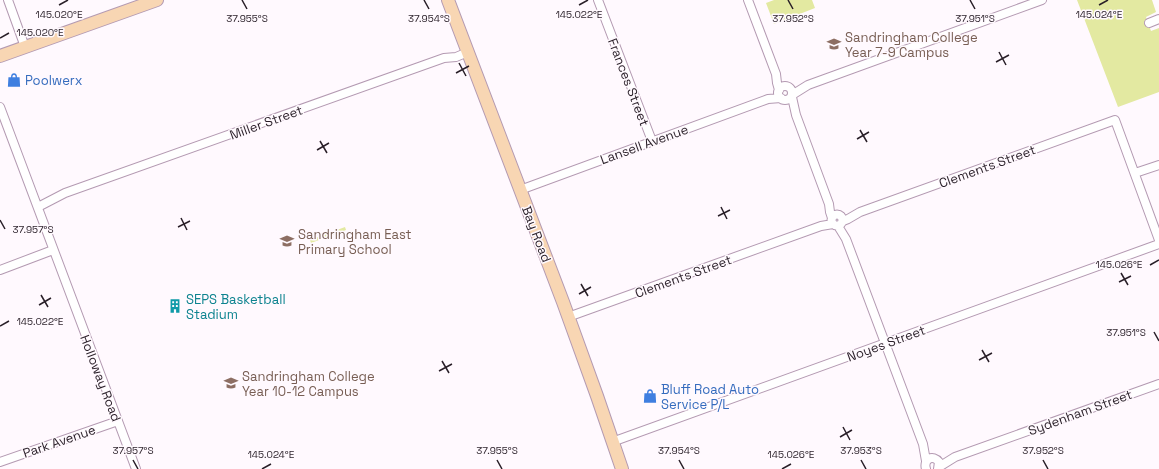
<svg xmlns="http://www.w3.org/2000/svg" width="1159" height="469" font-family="'Space Grotesk',sans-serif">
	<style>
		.green { fill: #e3e9a1 }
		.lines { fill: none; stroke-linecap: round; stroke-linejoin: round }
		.minor-casing { stroke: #b49ab2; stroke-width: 10 }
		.secondary-casing { stroke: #b49ab2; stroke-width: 14 }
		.minor { stroke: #fff; stroke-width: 8 }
		.secondary { stroke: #f8d6b3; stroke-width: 12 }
		.ticks { fill: none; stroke: #291f28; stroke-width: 1.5 }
		.labels { text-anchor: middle; stroke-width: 3; stroke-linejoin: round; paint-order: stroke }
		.education-label { font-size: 13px; fill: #785e54; stroke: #fff9fe; text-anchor: start }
		.shop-label { font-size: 13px; fill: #366cbe; stroke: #fff9fe; text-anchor: start }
		.street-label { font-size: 13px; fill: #291f28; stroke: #fff9fe }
		.culture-label { font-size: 13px; fill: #0d838f; stroke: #fff9fe; text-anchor: start }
		.ticks-label { font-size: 10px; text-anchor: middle; fill: #291f28; stroke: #fff9fe; stroke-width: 3; stroke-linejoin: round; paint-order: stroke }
	</style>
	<rect width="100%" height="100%" fill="#fff9fe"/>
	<path class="green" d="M774,0h38l3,8 -41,16 -8,-21z
		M1077,0h75l4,12 -10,5 5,14 8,-3v64l-41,15z
		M345,227l1,3 -35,13 -1,-3z"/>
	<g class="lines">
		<defs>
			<path id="minor" d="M8,0l17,47
				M598,0l54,141
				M748,0l28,74 1,9 2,7
				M1149,23l10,-4
				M778 93a7 7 0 1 1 14 0a7 7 0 1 1-14 0Z
				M792,95l16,-10 234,-85
				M792,97l4,18 33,89 1,8 2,6
				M0,107l136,362
				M1135,173l24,-8
				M520,190l248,-91 13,-1
				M38,207l27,-14 379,-135 12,-1 12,-5
				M831.5 220a5.5 5.5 0 1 1 11 0a5.5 5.5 0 1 1-11 0Z
				M843,221l5,-2 12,-7 255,-92 44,120
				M838,226l8,13 77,205 3,17
				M0,270l53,-20
				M568,317l253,-91 12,-2
				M612,442l547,-198
				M0,462l118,-41
				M939,467l16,-10 204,-73
				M926,469c-3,-10 7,-15 13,-7l-1,7"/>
			<path id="secondary" d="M448,0l115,302 34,94 25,73
				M0,56l157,-56"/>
		</defs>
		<use href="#minor" class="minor-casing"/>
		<use href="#secondary" class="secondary-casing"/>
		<use href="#minor" class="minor"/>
		<use href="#secondary" class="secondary"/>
	</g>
	<path class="ticks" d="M242,0l5,9M424,0l5,9M788,0l5,9M970,0l5,9M59,5l9,-5M579,5l9,-5M1099,5l9,-5M0,38l9,-5M999,52l7,13M996,62l13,-7M459,63l7,13M456,73l13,-7M860,130l7,12M857,139l12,-7M320,141l7,12M317,150l12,-7M721,207l6,12M718,216l12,-6M181,218l6,12M0,220l5,9M178,227l12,-6M1150,265l9,-5M1121,273l7,12M1119,282l12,-6M581,284l7,12M579,294l12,-7M41,295l7,12M39,305l12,-7M0,326l9,-5M1154,332l5,9M982,350l7,12M979,360l13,-7M442,361l7,12M439,371l13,-7M843,427l7,13M840,437l12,-7M133,460l5,9M497,460l5,9M679,460l5,9M861,460l5,9M1043,460l5,9M262,469l9,-5M782,469l9,-5"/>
	<defs>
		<symbol id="school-bare" viewBox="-9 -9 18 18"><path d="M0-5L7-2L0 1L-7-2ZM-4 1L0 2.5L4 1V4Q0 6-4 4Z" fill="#8d6e63" stroke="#fff9fe" stroke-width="2.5" paint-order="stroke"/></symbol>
		<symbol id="shop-bare" viewBox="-9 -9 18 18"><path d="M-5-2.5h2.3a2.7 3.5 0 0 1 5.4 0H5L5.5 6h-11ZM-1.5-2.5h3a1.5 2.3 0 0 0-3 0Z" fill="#3f7fe0" stroke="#fff9fe" stroke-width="2.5" paint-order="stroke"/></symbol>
		<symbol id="building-bare" viewBox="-9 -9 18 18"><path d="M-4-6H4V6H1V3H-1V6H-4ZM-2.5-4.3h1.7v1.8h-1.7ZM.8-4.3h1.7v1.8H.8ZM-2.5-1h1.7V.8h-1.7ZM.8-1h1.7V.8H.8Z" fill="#0f9aa8" stroke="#fff9fe" stroke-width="2.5" paint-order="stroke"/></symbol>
	</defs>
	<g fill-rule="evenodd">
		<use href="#school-bare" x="824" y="34" width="20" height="20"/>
		<use href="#shop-bare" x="4" y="70" width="20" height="20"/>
		<use href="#school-bare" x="277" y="231" width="20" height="20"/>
		<use href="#building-bare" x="165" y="296" width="20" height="20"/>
		<use href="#school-bare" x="221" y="373" width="20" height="20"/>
		<use href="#shop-bare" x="640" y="386" width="20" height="20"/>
	</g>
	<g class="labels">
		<g class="education-label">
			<text x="845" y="42">Sandringham College<tspan x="845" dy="15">Year 7-9 Campus</tspan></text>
			<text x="298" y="239">Sandringham East<tspan x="298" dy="15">Primary School</tspan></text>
			<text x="242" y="381">Sandringham College<tspan x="242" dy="15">Year 10-12 Campus</tspan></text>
		</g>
		<g class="shop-label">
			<text x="25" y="85">Poolwerx</text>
			<text x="661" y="394">Bluff Road Auto<tspan x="661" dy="15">Service P/L</tspan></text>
		</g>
		<g class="street-label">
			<text transform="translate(629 82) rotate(69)" y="5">Frances Street</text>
			<text transform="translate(266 122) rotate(-20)" y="5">Miller Street</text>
			<text transform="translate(644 144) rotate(-20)" y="5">Lansell Avenue</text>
			<text transform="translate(987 166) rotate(-20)" y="5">Clements Street</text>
			<text transform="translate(537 234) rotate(69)" y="5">Bay Road</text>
			<text transform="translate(683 276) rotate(-20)" y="5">Clements Street</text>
			<text transform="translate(886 343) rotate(-20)" y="5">Noyes Street</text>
			<text transform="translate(101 378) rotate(69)" y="5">Holloway Road</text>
			<text transform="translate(1080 412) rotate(-20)" y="5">Sydenham Street</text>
			<text transform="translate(59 441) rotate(-19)" y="5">Park Avenue</text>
		</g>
		<g class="culture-label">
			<text x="186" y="304">SEPS Basketball<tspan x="186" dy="15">Stadium</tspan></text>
		</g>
	</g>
	<g class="ticks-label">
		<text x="59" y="18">145.020°E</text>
		<text x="579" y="18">145.022°E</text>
		<text x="1099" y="18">145.024°E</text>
		<text x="247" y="22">37.955°S</text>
		<text x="429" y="22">37.954°S</text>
		<text x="793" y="22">37.952°S</text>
		<text x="975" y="22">37.951°S</text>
		<text x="40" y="36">145.020°E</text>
		<text x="33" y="233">37.957°S</text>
		<text x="1119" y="268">145.026°E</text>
		<text x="40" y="325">145.022°E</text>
		<text x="1126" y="336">37.951°S</text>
		<text x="133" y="454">37.957°S</text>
		<text x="497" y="454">37.955°S</text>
		<text x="679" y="454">37.954°S</text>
		<text x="861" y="454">37.953°S</text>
		<text x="1043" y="454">37.952°S</text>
		<text x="271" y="458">145.024°E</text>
		<text x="791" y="458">145.026°E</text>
	</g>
</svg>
